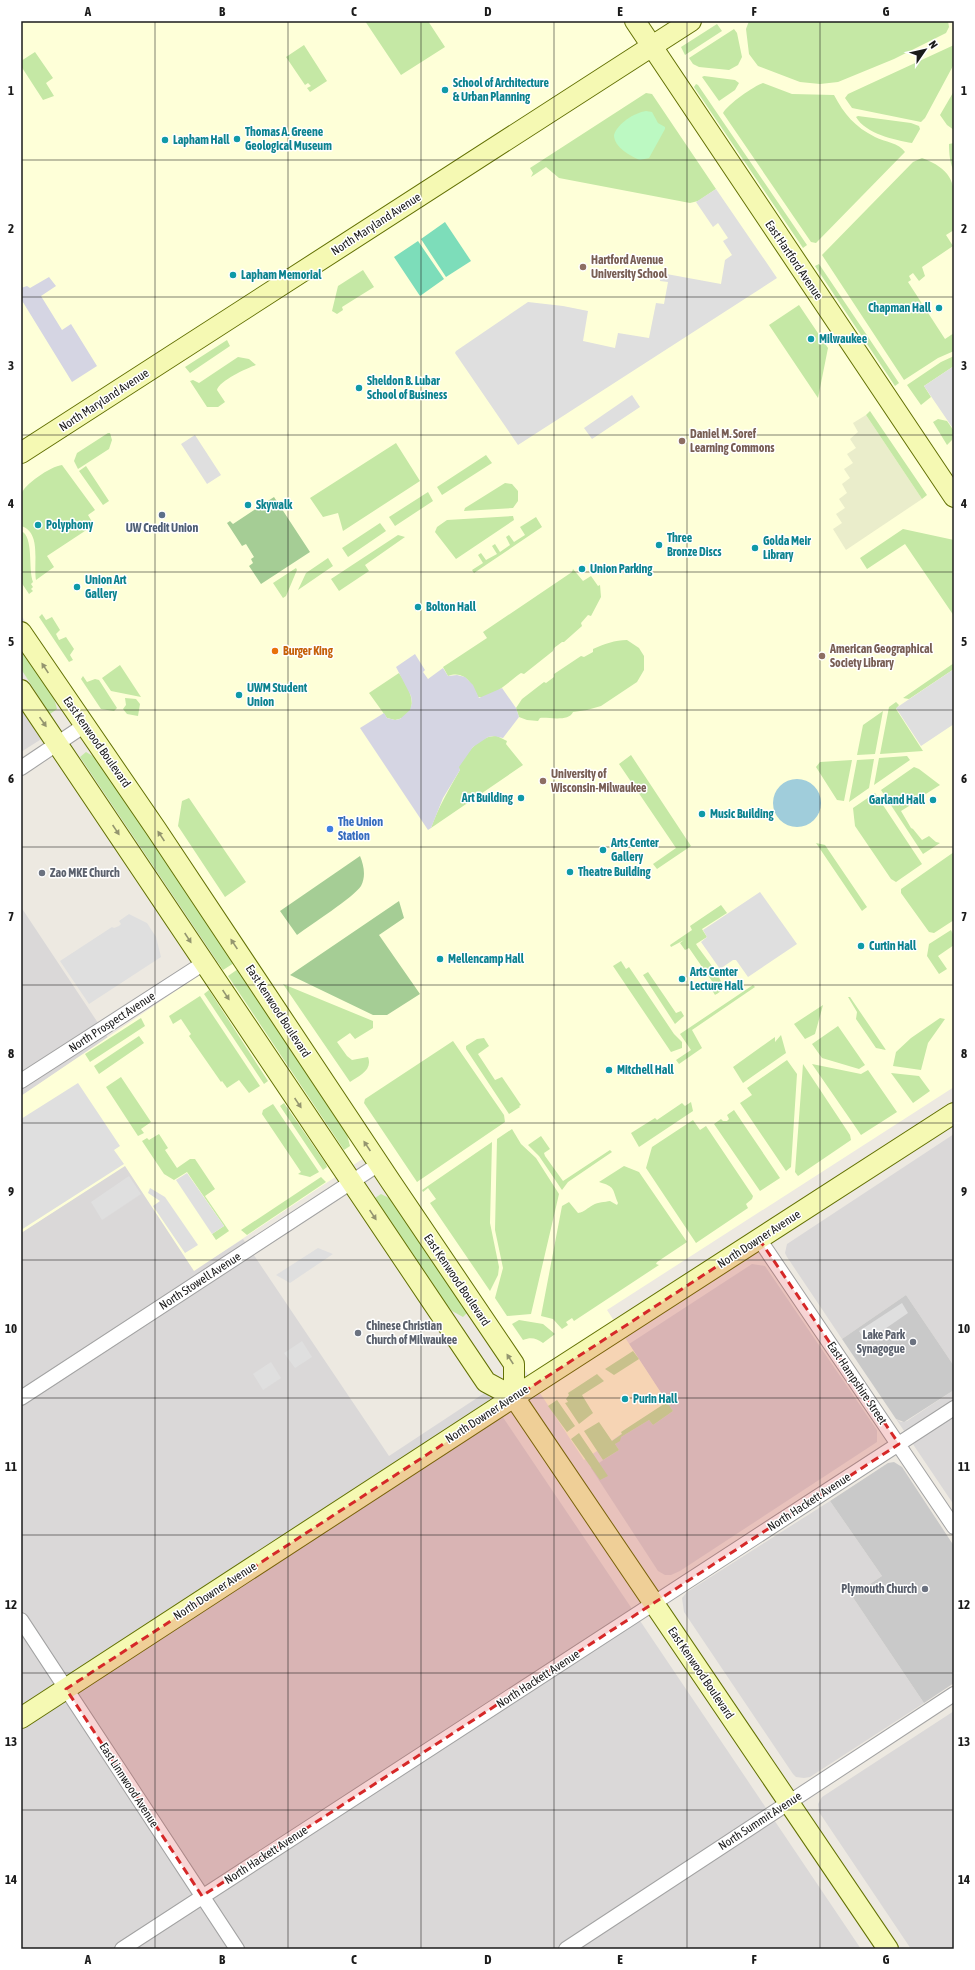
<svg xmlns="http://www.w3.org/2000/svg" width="975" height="1970" font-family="'Asap Condensed',sans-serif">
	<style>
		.residential { fill: #dad8d8 }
		.education { fill: #feffd8 }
		.religious { fill: #c9c9c9 }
		.farmland { fill: #eaedcb }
		.grass { fill: #c5e8a5 }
		.forest { fill: #a5cd95 }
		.park { fill: #bcf9c2 }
		.pitch { fill: #7dddba }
		.parking { fill: #dfdfdf }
		.plaza { fill: #d5d5e3 }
		.water { fill: #a0cddb }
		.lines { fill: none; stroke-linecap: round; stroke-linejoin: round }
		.street-casing { stroke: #a2a2a2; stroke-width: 16 }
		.secondary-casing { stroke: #637104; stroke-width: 22 }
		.street { stroke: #fff; stroke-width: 14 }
		.secondary { stroke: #f5f9b3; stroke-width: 20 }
		.oneway { fill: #93956f }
		.marked { fill: #d62828; fill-opacity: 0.2; stroke: #d62828; stroke-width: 3; stroke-dasharray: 8 5; stroke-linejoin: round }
		.grid { fill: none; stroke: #1b1b1b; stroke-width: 1; stroke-opacity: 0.55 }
		.culture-dot { fill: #0f9aa8; stroke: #fff; stroke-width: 1.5 }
		.education-dot { fill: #8d6e63; stroke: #fff; stroke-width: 1.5 }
		.service-dot { fill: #5c6f8a; stroke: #fff; stroke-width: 1.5 }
		.food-dot { fill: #e8710a; stroke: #fff; stroke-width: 1.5 }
		.shop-dot { fill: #3f7fe0; stroke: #fff; stroke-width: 1.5 }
		.worship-dot { fill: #6b7280; stroke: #fff; stroke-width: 1.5 }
		.labels { text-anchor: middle; stroke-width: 3; stroke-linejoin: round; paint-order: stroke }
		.culture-label { font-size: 12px; font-weight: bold; fill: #0d838f; stroke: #fff; text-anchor: start }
		.street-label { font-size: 12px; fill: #1b1b1b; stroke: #fff }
		.education-label { font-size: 12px; font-weight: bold; fill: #785e54; stroke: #fff; text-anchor: start }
		.service-label { font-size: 12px; font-weight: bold; fill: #4e5e75; stroke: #fff }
		.food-label { font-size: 12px; font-weight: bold; fill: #c56008; stroke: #fff; text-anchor: start }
		.shop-label { font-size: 12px; font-weight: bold; fill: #366cbe; stroke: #fff; text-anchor: start }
		.worship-label { font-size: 12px; font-weight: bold; fill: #5b616d; stroke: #fff; text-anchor: start }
		.neatline { fill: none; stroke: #1b1b1b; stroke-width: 1.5 }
		.grid-label { font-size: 13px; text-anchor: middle; font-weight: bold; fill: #1b1b1b }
	</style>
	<rect width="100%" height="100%" fill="#ede9e1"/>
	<path class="residential" d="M21,705l22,33 -22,14z
		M21,907l87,131 -87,58z
		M954,1134v232l-48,-71 -64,44 -55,-82 -2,-4 2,-9z
		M125,1165l69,105 49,-31 146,217 97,-64 375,557h-840v-716z
		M752,1264l13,2 112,164v12l-197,129 -9,4h-6l-7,-4 -67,-103 28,-18 -4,-6 6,-7 28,-17 4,5 20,-14 -44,-67z
		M954,1390v115l-58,-86 5,3 6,-1z
		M830,1501l52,75 -30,20 72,107 -114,74 -6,1 -8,-1 -3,-3 -109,-162 -2,-14 5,-6z
		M954,1711v238h-43l-92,-137 -1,-8 4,-7z"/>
	<path class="education" d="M21,21h933v1066l-347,223 60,92 -83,58 -205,-312 -185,123 -69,-105 -104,67v-137l221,-150 -221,-331z"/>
	<path class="religious" d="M906,1295l48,71v24l-50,32 -8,-3 -54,-80z
		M894,1462l8,5 52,79v137l-30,20 -72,-107 30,-20 -52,-75 58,-38z"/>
	<path class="farmland" d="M866,415l56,84 -76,51 -13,-21 9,-6 -6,-9 9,-6 -6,-9 8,-6 -5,-9 8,-6 -6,-9 9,-6 -6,-9 9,-6 -6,-9 8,-7 -5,-9z"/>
	<path class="grass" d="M365,21h63l17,26 -44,28z
		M749,21h199l1,6 -3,6 -52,26 -56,23 -18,2 -20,-2 -42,-16 -9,-12 -3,-25z
		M717,24l5,7 -37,24 -4,-8z
		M734,29l3,4 5,24 -4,8 -9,5 -30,-3 -6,-3 -4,-6z
		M304,45l23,36 -17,11 -3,-4 4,-2 -3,-3 -3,2 -19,-28z
		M954,45v19l-29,54 -4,4 -69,-14 -7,-10 3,-4z
		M35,52l18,26 -7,5 8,13 -11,4 -22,-34v-5z
		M704,76l31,4 4,3 -4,7 -16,11 -17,-24z
		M763,83l29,11 42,1c10,19 21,32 41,42 10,5 24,6 30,15l-89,91 -5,-1 -88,-129c5,-9 31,-27 40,-30z
		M696,84l2,1 109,160 -4,3 -109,-161z
		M954,91v39l-7,-5 -7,-10z
		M646,93l6,1 64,95 -18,12 -8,2 -131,-25 -13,-11 -15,10 2,-4 -3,-5z
		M858,116l53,7 8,3 1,3 -8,14c-17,-3 -46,-9 -56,-26z
		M954,143v29c-4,-9 -5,-18 -5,-28z
		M922,158c40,15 32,36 32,72l-8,5 7,11 -31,21 3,9 -6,5 -6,-8 -4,3 2,4 -3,2 37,57 9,-6v18l-16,7 -34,22 -82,-125 91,-93z
		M819,264l80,119 -4,3 -80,-120z
		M363,270l11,17 -32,20 1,3 -6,4 -5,-3 6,-25z
		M799,305l29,43 -10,50 -49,-73z
		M227,340l3,6 -40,27 -5,-6z
		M954,356v10l-30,20 7,11 -10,8 -14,-20 34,-23z
		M238,357l11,2 7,6c-9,3 -37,16 -39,25l8,12 -7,5h-11l-17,-26 3,-1 6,3z
		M870,411l57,84 -5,4 -56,-84z
		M938,419l9,2 7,10 -2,9 -5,5 -14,-23z
		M108,433h2l2,7 -3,9 -31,20 -4,-8 3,-8z
		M396,443l24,38 -77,50 -5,-18 -15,4 -13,-19z
		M486,455l6,8 -50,32 -5,-8z
		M62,465l33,45 -7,5 6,10 -47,31 7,11 -18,13c-3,-16 6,-48 -15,-54 0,-10 -2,-22 0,-31 2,-10 30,-29 41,-30z
		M86,466l23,35 -6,4 -24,-34z
		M505,483l7,1 6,7v10l-5,7 -49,3 1,-3z
		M428,492l5,9 -38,25 -6,-9z
		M513,516l1,4 -58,39 -21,-27 2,-5 10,-7z
		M536,517l6,10 -68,46 -2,-3 11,-7 -5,-8 3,-2 5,7 11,-6 -5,-8 3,-2 5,8 10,-7 -4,-8 3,-2 5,7 11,-7 -5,-8z
		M380,523l6,8 -38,26 -6,-9z
		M903,529l51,11v76l-49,-72 -38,25 -7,-11z
		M21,531c13,5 7,38 12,51l-2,2 2,3 -2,2 2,2 -4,3 -8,-12z
		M398,535l7,2 -40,28 4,6 -30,20 -8,-12z
		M328,558l5,8 -35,24 8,-17z
		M296,568l1,2 -11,26 -3,2 -10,-15z
		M573,569l10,12 8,-5 7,10 2,-1 1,12 -10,19 -3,-1 -7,8 1,3 -18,16h-2l-8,6 -1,3 -29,23 -3,-1c-11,7 -28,26 -43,24 -6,-13 -13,-27 -30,-21l-5,-9 44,-29 -4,-6 89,-60z
		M42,614l4,6 6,-3 8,13 -4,4 3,6 7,-3 8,12 -4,6 3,5 -4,2 -30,-45z
		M627,640l12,8 5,8v14l-7,12 -36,24 -14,4 -14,2c-4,10 -24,5 -33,6l-2,3 -11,-1 -8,-3 -3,-9 6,-9 22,-17 2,1 8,-6v-3l27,-18 3,1 9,-5v-3c11,-5 22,-9 34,-9z
		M21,645l31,46 5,18 -7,5 -29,-45z
		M954,663v6l-45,30 -6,-1z
		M120,665l21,32 -30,-6 -9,-13z
		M399,673c11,16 24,41 -4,47l-8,-2 -18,-25z
		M83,676l4,6 8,-3 4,1 18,28 -3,3 -13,-2 -20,-30z
		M125,698l11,1 4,5 -2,12 -11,-2 -4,-5 3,-4z
		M896,702l3,3 -3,4 27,42 -43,3 9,-47z
		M883,711l-8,43 -18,1 6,-30z
		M497,736l10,5 -1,3 17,21 -92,63c8,-22 18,-39 29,-58l-2,-3c9,-13 20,-32 39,-31z
		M86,752l10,6 10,14 128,191 -11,7 -143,-213z
		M631,755l60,91 -34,23 -4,-5 23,-16 -57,-84z
		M907,756l3,4 -36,25 5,-27z
		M874,759l-5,29 -20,14 8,-42z
		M852,760l-8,41 -7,-1 -21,-33 4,-5z
		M914,767l5,2 21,16 -19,12 -2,-2 -12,8 2,3 -8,5 10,17 2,1 9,11 7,-4 7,6 4,1 -17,11 -42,-64z
		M875,793l47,71 -26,18 -5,-3 -36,-53 -2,-18z
		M189,798l57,84 -21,15 -47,-71 4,-25z
		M816,843l9,2 42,62 -5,4z
		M954,852v68l-20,13 -5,-1 -28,-39v-4z
		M721,905l6,8 -25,16 5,8 -11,7c6,10 28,34 26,44 -1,4 -4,5 -7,7l-3,-5 4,-3 -27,-39 -4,2 -5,-7 4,-3 -13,7 -1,-2 22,-15 -2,-4z
		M951,930l3,6v9l-16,11 9,13 -8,5 -12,-18 2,-12z
		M621,961l5,8 3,-2 45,67 8,8v6l-11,4 -58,-86z
		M238,969l108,162 4,15 -6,4 -116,-174z
		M648,972l28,41 5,-2 3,5 -9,8 -32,-49z
		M283,984l90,37v7l-18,11 -5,-6 -13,9 10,14 5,4 16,-3c5,13 -9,19 -18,25z
		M753,985l2,2 -63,43 10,18 -23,16 -3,-4 15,-10 -11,-16z
		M209,990l59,91 -4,3 -60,-90z
		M200,996l60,90 -11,7 -10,-13 -12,8 -5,-7 -1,1 -32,-46 2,-2 -10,-15 -8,5 -4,-8z
		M848,997h2l36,53 -10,-2 -20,-29 1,-7z
		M823,1005l-8,29 -10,5 -11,-15z
		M141,1018l4,8 -55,36 -5,-8z
		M940,1018l5,1 -17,24 -7,27 -28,-4 3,-14 15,-14z
		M838,1026l27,39 -6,4 -37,-11 -10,-14z
		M781,1035l5,18 -43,30 -10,-16 42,-30v5z
		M139,1036l5,7 -45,31 -5,-8z
		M484,1038l5,8 -11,8 17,26 7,-3 19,28 -2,1 1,1 -11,7 -43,-65v-3l11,-7z
		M453,1041l51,74 1,7 -88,60 -53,-79 1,-4z
		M787,1060l10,14 -6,93 -5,4 -46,-68 12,-8 -5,-7z
		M803,1064l47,71 1,5 -53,36 -3,-4z
		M812,1064l49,10 7,-4 29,42 -36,23z
		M891,1073l28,3 11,15 -17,12z
		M121,1077l30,45 -10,7 3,4 -6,3 -32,-49z
		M691,1102l2,9 -54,36 -8,-14 24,-15 2,2 25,-17 3,3z
		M284,1103l42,61 1,3 -4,3 -43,-64z
		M273,1104l46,68 -9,5 -12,-3 3,-2 -39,-58 1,-4z
		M734,1110l46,68 -20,13 -46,-67 7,-5 2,2h4l2,-2 -2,-4z
		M693,1120l7,10 6,-4 47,70 -1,3 -6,5 2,4 -52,35 -50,-75 6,-21z
		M512,1129l9,15 15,14 23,36 -28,120 -24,2 -12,-18 8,-30 -8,-38 2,-91z
		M159,1134l9,14 -3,2 12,18 13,-9h5l20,30 -10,7 24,35 -13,9 -4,-6 12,-8 -37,-54 -13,8 -10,-6 -22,-33 5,-3 2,2z
		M541,1136l9,13 -6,4 1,3 18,25 47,-31 2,2 -44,30 -6,8 -23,-34 -11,-11z
		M492,1142l-2,81 9,44 -1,8 -8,16 -60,-88 6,-4 -8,-11 -5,4 -1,-2z
		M624,1166l15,6 48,70 -30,20 -1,2 3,1 -85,56 -2,-3 -6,4 2,3 -6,4 -9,-10 -12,-3 21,-110 7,-4 9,11c7,-1 9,-5 15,-8 5,-3 12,-3 17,-4l7,4 1,-2c-6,-14 -2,-16 -19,-21z
		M321,1177l5,5 -79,53 -6,-5z
		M381,1194l8,4 7,8 71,107 -4,4 -11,-6 -5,-6 -72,-107z
		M519,1320l24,4 12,10 -12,9c-7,-5 -12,-6 -20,-3l-11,-16z
		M633,1351l6,8 -25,16 -9,-6z
		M597,1374l7,7 -22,14 11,18 -14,11 -14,-21 3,-1 -2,-3 3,-4 -1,-2z
		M557,1400l18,26 -8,6 -19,-26z
		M667,1402l6,9 -20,14 -4,-5 -28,17 -1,4 -5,3 4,6 -16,10 -19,-29 15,-9 13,19 10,-7 -1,-2z
		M579,1433l29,43 -8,4 -29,-41z"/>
	<path class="forest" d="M274,497l36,55 -49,32 -12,-18 4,-3 -2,-4 3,-2 -8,-13 -4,2 -15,-23 3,-2 3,3z
		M360,856c4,10 6,20 1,30 -7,11 -51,39 -64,49l-17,-24z
		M399,901l5,17 -25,17 41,59 -33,21h-14l-83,-40z"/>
	<path class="park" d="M646,111l6,1 6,11 7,4v2l-16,29 -9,2c-10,-4 -26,-13 -26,-25 4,-12 20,-22 32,-24z"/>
	<path class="pitch" d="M445,222l26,39 -25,16 -25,-38z
		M418,241l26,38 -24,17 -26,-39z"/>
	<path class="parking" d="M716,189l61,89 -259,167 -63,-92 1,-2 72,-49 35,4 25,5 -5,30 32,7 3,-15 31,5 7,-35 8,1 4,-22 -8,-1 1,-8 60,11 4,-24 7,-5 -9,-14 5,-3 -10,-15 -5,4 -17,-25z
		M954,366v64l-30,-44z
		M632,395l8,12 -48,32 -8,-11z
		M195,435l26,40 -14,9 -26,-40z
		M954,669v55l-33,22 -25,-38z
		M760,892l37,52 -49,33 -12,-17h-3l-13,9 -19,-27 6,-5 -4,-7z
		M129,914l18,9 9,14 5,20 -72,47 -29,-43 52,-34 2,1 5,-2 2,-2 -2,-3z
		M78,1083l42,63 -6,4 10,14 -103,66v-111z
		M187,1173l37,53 -12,8 -36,-54z
		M129,1176l12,18 -39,26 -11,-18z
		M150,1188l15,9 33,48 -13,8 -32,-47 7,-5 -12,-8z
		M318,1248l15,6 -43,29 -14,-8z
		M902,1303l6,10 -42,29 -7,-11z
		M302,1341l10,16 -17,11 -11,-15z
		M271,1362l10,16 -18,12 -10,-16z"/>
	<path class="plaza" d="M49,277l7,9 -15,10 21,34 9,-6 26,42 -25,16 -51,-83v-11l6,-2 3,2z
		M415,654l10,16 -2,2 5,7 15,-11 5,8 9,-1 8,2 8,8 6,13 23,-10 14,20 3,9 -16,21 -9,-2 -6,1 -15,10 -14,20 1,3 -17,28 -12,30 -3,2 -68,-102 24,-15 3,5 8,2 5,-1 10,-9 2,-7 -1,-7 -15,-29z"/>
	<path class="water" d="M773 803a24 24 0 1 1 48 0a24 24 0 1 1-48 0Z"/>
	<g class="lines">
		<defs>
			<path id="street" d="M21,768l64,-43
				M21,1081l183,-118
				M759,1239l195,288
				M21,1398l358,-234
				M21,1620l216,329
				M122,1949l832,-541
				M566,1949l388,-255"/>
			<path id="secondary" d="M635,21l319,476
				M21,453l670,-432
				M21,632l135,197 235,353 123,182v33
				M21,690l465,692 28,15 374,552
				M21,1718l493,-321 440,-284"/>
		</defs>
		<use href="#street" class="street-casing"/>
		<use href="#secondary" class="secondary-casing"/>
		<use href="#street" class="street"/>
		<use href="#secondary" class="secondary"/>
	</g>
	<defs><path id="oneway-solid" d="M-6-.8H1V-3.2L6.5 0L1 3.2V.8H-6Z"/></defs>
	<g class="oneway">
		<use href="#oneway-solid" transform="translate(45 668) rotate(-124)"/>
		<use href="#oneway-solid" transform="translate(43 722) rotate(55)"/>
		<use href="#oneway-solid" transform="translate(116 830) rotate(56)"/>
		<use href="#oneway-solid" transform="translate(161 836) rotate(-124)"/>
		<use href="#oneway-solid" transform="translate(188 938) rotate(57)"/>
		<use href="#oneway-solid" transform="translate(234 944) rotate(-124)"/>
		<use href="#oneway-solid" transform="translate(226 995) rotate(56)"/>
		<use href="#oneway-solid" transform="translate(298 1103) rotate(56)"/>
		<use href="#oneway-solid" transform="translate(367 1146) rotate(-124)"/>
		<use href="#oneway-solid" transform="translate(373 1215) rotate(56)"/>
		<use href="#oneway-solid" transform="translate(510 1359) rotate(-123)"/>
	</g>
	<path class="marked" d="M759,1239l140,205 -697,452 -136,-207z"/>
	<path class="grid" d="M155,21v1928M288,21v1928M421,21v1928M554,21v1928M687,21v1928M820,21v1928M21,160h933M21,297h933M21,435h933M21,572h933M21,710h933M21,847h933M21,985h933M21,1123h933M21,1260h933M21,1398h933M21,1535h933M21,1673h933M21,1810h933"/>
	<g class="culture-dot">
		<circle cx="445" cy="90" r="4"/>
		<circle cx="237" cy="139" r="4"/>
		<circle cx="165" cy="140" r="4"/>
		<circle cx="233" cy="275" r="4"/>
		<circle cx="939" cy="308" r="4"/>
		<circle cx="811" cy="339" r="4"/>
		<circle cx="359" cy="388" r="4"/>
		<circle cx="248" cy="505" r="4"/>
		<circle cx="38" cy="525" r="4"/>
		<circle cx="659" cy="545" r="4"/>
		<circle cx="755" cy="548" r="4"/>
		<circle cx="582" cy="569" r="4"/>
		<circle cx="77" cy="587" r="4"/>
		<circle cx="418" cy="607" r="4"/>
		<circle cx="239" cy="695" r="4"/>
		<circle cx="521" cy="798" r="4"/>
		<circle cx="933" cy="800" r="4"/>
		<circle cx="702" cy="814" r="4"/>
		<circle cx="603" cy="850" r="4"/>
		<circle cx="570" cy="872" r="4"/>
		<circle cx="861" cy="946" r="4"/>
		<circle cx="440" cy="959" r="4"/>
		<circle cx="682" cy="979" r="4"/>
		<circle cx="609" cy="1070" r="4"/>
		<circle cx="625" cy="1399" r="4"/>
	</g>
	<g class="education-dot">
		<circle cx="583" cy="267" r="4"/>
		<circle cx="682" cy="441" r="4"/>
		<circle cx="822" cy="656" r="4"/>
		<circle cx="543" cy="781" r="4"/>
	</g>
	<circle class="service-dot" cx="162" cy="515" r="4"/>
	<circle class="food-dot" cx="275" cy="651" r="4"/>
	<circle class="shop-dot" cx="330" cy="829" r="4"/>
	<g class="worship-dot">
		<circle cx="42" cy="873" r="4"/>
		<circle cx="358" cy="1333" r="4"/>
		<circle cx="913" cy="1342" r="4"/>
		<circle cx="925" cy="1589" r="4"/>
	</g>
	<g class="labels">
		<g class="culture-label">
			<text x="453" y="87">School of Architecture<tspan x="453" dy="14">&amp; Urban Planning</tspan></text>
			<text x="245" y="136">Thomas A. Greene<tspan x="245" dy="14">Geological Museum</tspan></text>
			<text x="173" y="144">Lapham Hall</text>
			<text x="241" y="279">Lapham Memorial</text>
			<text x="931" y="312" text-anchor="end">Chapman Hall</text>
			<text x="819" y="343">Milwaukee</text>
			<text x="367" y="385">Sheldon B. Lubar<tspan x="367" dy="14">School of Business</tspan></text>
			<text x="256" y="509">Skywalk</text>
			<text x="46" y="529">Polyphony</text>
			<text x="667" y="542">Three<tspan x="667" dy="14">Bronze Discs</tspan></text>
			<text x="763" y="545">Golda Meir<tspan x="763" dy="14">Library</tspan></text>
			<text x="590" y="573">Union Parking</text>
			<text x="85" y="584">Union Art<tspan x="85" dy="14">Gallery</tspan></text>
			<text x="426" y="611">Bolton Hall</text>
			<text x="247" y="692">UWM Student<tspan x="247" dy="14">Union</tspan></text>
			<text x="513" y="802" text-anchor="end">Art Building</text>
			<text x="925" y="804" text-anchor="end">Garland Hall</text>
			<text x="710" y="818">Music Building</text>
			<text x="611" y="847">Arts Center<tspan x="611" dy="14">Gallery</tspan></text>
			<text x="578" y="876">Theatre Building</text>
			<text x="869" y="950">Curtin Hall</text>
			<text x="448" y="963">Mellencamp Hall</text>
			<text x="690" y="976">Arts Center<tspan x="690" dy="14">Lecture Hall</tspan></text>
			<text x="617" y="1074">Mitchell Hall</text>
			<text x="633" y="1403">Purin Hall</text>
		</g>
		<g class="street-label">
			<text transform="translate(376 224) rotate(-33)" y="4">North Maryland Avenue</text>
			<text transform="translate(794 260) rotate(56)" y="4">East Hartford Avenue</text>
			<text transform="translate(104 400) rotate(-33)" y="4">North Maryland Avenue</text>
			<text transform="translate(97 742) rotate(55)" y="4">East Kenwood Boulevard</text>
			<text transform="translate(278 1011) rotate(57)" y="4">East Kenwood Boulevard</text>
			<text transform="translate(112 1022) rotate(-33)" y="4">North Prospect Avenue</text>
			<text transform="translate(759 1239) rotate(-33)" y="4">North Downer Avenue</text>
			<text transform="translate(457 1280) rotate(56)" y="4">East Kenwood Boulevard</text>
			<text transform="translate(200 1281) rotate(-33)" y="4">North Stowell Avenue</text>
			<text transform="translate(857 1383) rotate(56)" y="4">East Hampshire Street</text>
			<text transform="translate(487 1414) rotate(-33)" y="4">North Downer Avenue</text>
			<text transform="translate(809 1502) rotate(-33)" y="4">North Hackett Avenue</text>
			<text transform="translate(215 1591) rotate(-33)" y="4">North Downer Avenue</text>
			<text transform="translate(701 1673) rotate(56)" y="4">East Kenwood Boulevard</text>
			<text transform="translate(538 1679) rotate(-33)" y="4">North Hackett Avenue</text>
			<text transform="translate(129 1785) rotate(57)" y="4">East Linnwood Avenue</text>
			<text transform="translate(760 1821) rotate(-33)" y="4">North Summit Avenue</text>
			<text transform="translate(266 1855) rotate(-33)" y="4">North Hackett Avenue</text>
		</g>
		<g class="education-label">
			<text x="591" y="264">Hartford Avenue<tspan x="591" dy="14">University School</tspan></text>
			<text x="690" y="438">Daniel M. Soref<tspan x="690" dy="14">Learning Commons</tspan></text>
			<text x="830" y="653">American Geographical<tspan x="830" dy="14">Society Library</tspan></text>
			<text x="551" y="778">University of<tspan x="551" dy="14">Wisconsin-Milwaukee</tspan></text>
		</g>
		<g class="service-label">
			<text x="162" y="532">UW Credit Union</text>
		</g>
		<g class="food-label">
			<text x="283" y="655">Burger King</text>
		</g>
		<g class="shop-label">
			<text x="338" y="826">The Union<tspan x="338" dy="14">Station</tspan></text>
		</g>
		<g class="worship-label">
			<text x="50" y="877">Zao MKE Church</text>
			<text x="366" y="1330">Chinese Christian<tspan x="366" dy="14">Church of Milwaukee</tspan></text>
			<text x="905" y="1339" text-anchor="end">Lake Park<tspan x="905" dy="14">Synagogue</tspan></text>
			<text x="917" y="1593" text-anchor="end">Plymouth Church</text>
		</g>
	</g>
	<rect width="975" height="1970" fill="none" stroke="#ffffff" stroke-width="44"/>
	<g transform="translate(925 50) rotate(56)" stroke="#ffffff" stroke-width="3" paint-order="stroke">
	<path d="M0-3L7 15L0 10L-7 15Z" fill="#1b1b1b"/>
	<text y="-6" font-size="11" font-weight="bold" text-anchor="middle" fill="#1b1b1b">N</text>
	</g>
	<rect x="22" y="22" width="931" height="1926" class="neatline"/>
	<g class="grid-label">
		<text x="88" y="16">A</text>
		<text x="222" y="16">B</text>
		<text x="354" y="16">C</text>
		<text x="488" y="16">D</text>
		<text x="620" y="16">E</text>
		<text x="754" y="16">F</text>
		<text x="886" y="16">G</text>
		<text x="11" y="95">1</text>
		<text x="964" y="95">1</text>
		<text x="11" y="233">2</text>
		<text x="964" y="233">2</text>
		<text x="11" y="370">3</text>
		<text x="964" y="370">3</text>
		<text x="11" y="508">4</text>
		<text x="964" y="508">4</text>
		<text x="11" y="646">5</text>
		<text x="964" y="646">5</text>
		<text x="11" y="783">6</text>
		<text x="964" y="783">6</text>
		<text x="11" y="921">7</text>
		<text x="964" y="921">7</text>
		<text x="11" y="1058">8</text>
		<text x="964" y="1058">8</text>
		<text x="11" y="1196">9</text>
		<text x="964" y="1196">9</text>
		<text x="11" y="1333">10</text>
		<text x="964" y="1333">10</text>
		<text x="11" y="1471">11</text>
		<text x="964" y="1471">11</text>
		<text x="11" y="1609">12</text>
		<text x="964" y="1609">12</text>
		<text x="11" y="1746">13</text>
		<text x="964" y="1746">13</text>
		<text x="11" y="1884">14</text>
		<text x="964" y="1884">14</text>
		<text x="88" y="1964">A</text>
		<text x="222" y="1964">B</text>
		<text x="354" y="1964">C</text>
		<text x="488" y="1964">D</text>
		<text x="620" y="1964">E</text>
		<text x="754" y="1964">F</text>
		<text x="886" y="1964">G</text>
	</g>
</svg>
